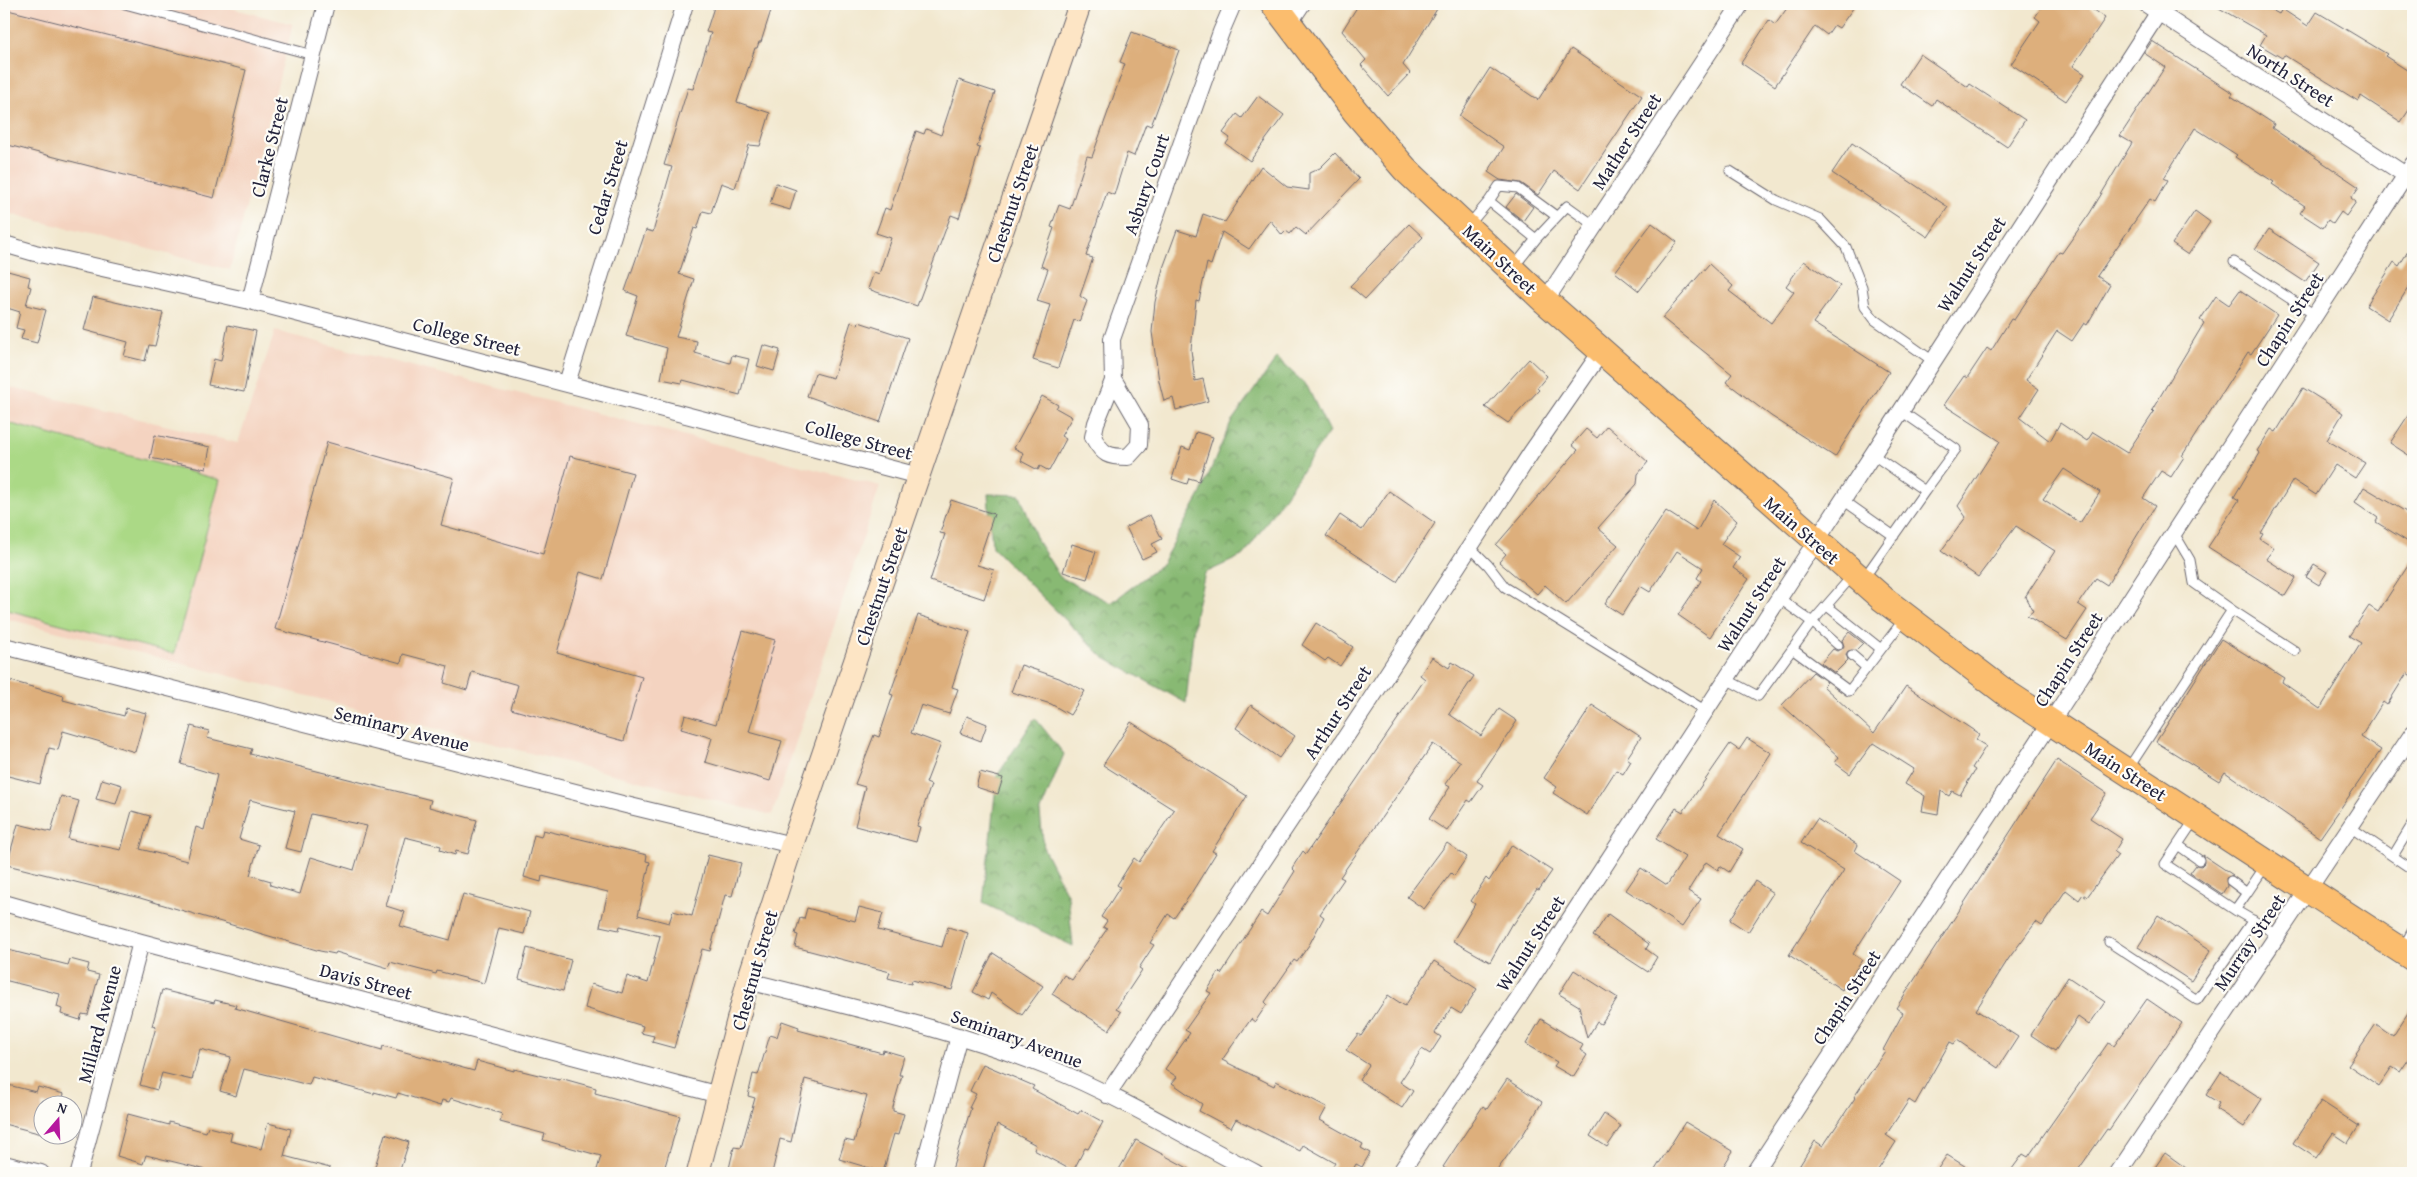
<svg xmlns="http://www.w3.org/2000/svg" width="2417" height="1177" font-family="'Gentium Book Plus',serif">
	<style>
		.built { fill: #f4d3c0 }
		.forest { fill: url(#forest-crowns); stroke: #556e57 }
		.pitch { fill: #abd986; stroke: #667e60 }
		.building { fill: #ddaf7b; fill-rule: evenodd }
		.lines { fill: none; stroke-linecap: round; stroke-linejoin: round }
		.lane-casing { stroke: #6b676f; stroke-width: 11 }
		.street-casing { stroke: #6b676f; stroke-width: 18 }
		.secondary-casing { stroke: #6b676f; stroke-width: 24 }
		.primary-casing { stroke: #6b676f; stroke-width: 28 }
		.lane { stroke: #fff; stroke-width: 9 }
		.street { stroke: #fff; stroke-width: 16 }
		.secondary { stroke: #fde5c5; stroke-width: 22 }
		.primary { stroke: #fbbd6e; stroke-width: 26 }
		.labels { text-anchor: middle; stroke-width: 4.5; stroke-linejoin: round; paint-order: stroke }
		.street-label { font-size: 19px; fill: #22223b; stroke: #fdfcf7 }
	</style>
	<defs>
		<pattern id="forest-crowns" width="20" height="18" patternUnits="userSpaceOnUse" patternTransform="scale(1.25)"><rect width="20" height="18" fill="#88b973"/><path d="M2 6a3 3 0 1 1 6 0M12 15a3 3 0 1 1 6 0" fill="none" stroke="#6f9660"/></pattern>
	</defs>
	<rect width="100%" height="100%" fill="#fdfcf7"/>
	<filter id="ink" filterUnits="userSpaceOnUse"><feTurbulence type="fractalNoise" baseFrequency=".02" numOctaves="2"/><feDisplacementMap in="SourceGraphic" scale="10" xChannelSelector="R" yChannelSelector="G"/><feConvolveMatrix kernelMatrix="1 2 1 2 8 2 1 2 1" color-interpolation-filters="sRGB"/></filter>
	<filter id="wash" filterUnits="userSpaceOnUse"><feTurbulence type="fractalNoise" baseFrequency=".0096" numOctaves="4" result="noise"/><feDisplacementMap in="SourceGraphic" scale="20" xChannelSelector="R" yChannelSelector="G"/><feGaussianBlur stdDeviation="1.12" result="paint"/><feColorMatrix in="noise" values="0 0 0 0 0 0 0 0 0 0 0 0 0 0 0 0 0 1.4 0 .05"/><feComposite in="paint" operator="in"/></filter>
	<g filter="url(#wash)">
		<rect width="100%" height="100%" fill="#f2e8cf"/>
		<path class="built" d="M4,4h211l78,20 -63,246 -226,-58z
			M275,331l605,155 -108,329 -768,-197v-232l234,57z"/>
		<path class="forest" d="M1277,358l30,28 22,46 -85,123 -39,18 -10,41 -9,89 -83,-46 -111,-110 -4,-53 32,1 18,47 22,35 51,26 50,-38 39,-70 31,-73z
			M1035,718l29,36 -24,59 4,36 24,47 5,50 -90,-43 14,-127z"/>
		<path class="pitch" d="M4,422l216,58 -46,174 -170,-45z"/>
		<g id="blocks">
			<path class="building" d="M715,4h58l-12,38h-2l-2,6h-2l-18,54 33,11 -10,33 -11,-1 -14,43 -14,-5 -10,30 -8,-2 -6,18 -3,-1 -15,46 15,5 -18,58 21,4 -2,12 35,10 2,-8 17,4 -9,36 -57,-15 -1,3 -21,-4 6,-31 -41,-12 12,-40 -13,-5 21,-61 7,2 19,-65 -8,-2 24,-77 5,1 18,-56 -5,-1z
				M1359,4h81l-37,61 7,8 -22,23 -27,-31 5,-5 -24,-29z
				M1790,4h66l-17,24 -5,-3 -7,10 -12,-9 -40,60 -34,-23 28,-43 6,5z
				M2044,4h40l21,14 -32,48 12,8 -19,27 -55,-37 29,-43 -5,-4z
				M2212,4h49l18,10 3,-5 26,17 9,-14 70,42 -2,2 28,18v30l-12,18 -40,-26 -3,5 -74,-46 -2,3 -22,-13 6,-10z
				M4,9l242,61 -32,128 -210,-54z
				M1132,32l47,18 -28,76 -5,-2 -12,32 -7,-3 -13,42 -7,-3 -21,64 7,2 -13,38 7,5 -8,21 -5,-2 -16,48 -25,-8 17,-55 -13,-4 11,-32 -7,-3 13,-38 -3,-1 8,-22 11,4 17,-53 5,1 33,-93 -5,-2z
				M2152,41l81,52 -2,3 43,28 -2,4 87,59 -8,11 5,4 -10,14 -5,-4 -8,12 -5,-4 -5,8 -23,-15 5,-7 -33,-22 2,-2 -39,-25 2,-2 -42,-27 -31,50 4,2 -13,22 -5,-3 -53,77 13,9 -23,40 -3,-2 -12,18 -15,-10 -31,49 13,9 -19,29 30,23 10,-18 27,18 6,-9 34,21 27,-41 -2,-2 52,-87 -4,-3 16,-24 13,9 11,-15 37,25 -26,39 -3,-2 -66,104 2,1 -13,20 -10,-6 -18,27 12,8 -48,79 -11,-7 -18,26 9,6 -20,30 -40,-24 6,-5 -8,-14 30,-46 -39,-25 -38,51 -37,-26 25,-34 -8,-11 42,-65 -56,-36 20,-29 3,2 20,-30 4,3 20,-32 3,1 45,-68 3,1 28,-40 42,-70 -12,-7 45,-69 -21,-14zM2064,469l36,23 -20,31 -37,-24z
				M1571,49l71,47 -62,93 -26,-18 -16,24 -17,-12 -21,-3 -12,-8 16,-25 -45,-31 31,-48 48,32z
				M1920,54l48,33 2,-3 55,36 -18,27 -71,-48 -4,7 -32,-22z
				M959,80l36,12 -18,55 3,1 -21,70 -8,-3 -34,91 -49,-17 6,-17 5,2 12,-36 -15,-5 9,-25 5,2 26,-79 8,3 2,-5 15,6z
				M1258,96l26,19 -34,46 -24,-17 4,-6 -7,-5 14,-19 5,4z
				M1852,143l96,64 -20,30 -96,-64z
				M1335,153l24,26 -53,56 -10,-8 -6,7 -4,-3 -4,4 -12,-15 -21,29 -27,-17 -11,33 -4,-2 -8,38 -3,-1 -5,50 4,31 8,-2 5,22 -32,9 -3,-12 -9,3 -5,-20 -7,-49 3,-30 8,-34 14,-38 19,6 7,-22 22,8 36,-56 26,21 22,3v-17l11,-5z
				M776,183l20,7 -6,20 -20,-6z
				M1516,194l17,13 -10,14 -17,-14z
				M2195,211l15,11 -22,33 -16,-11z
				M1652,223l25,19 -38,49 -24,-19z
				M1409,224l14,13 -58,62 -15,-13z
				M2269,229l50,33 -14,20 -50,-33z
				M2413,243v37l-25,40 -22,-14 28,-44 5,4z
				M1804,261l36,25 -27,37 76,49 -54,85 -64,-41 -45,-34 6,-8 -70,-56 47,-54 24,22 -4,5 42,32 23,-31 -8,-6z
				M4,270l26,7 -2,9 3,1 -5,18 20,5 -9,33 -16,-4 3,-9 -8,-2 4,-16 -16,-5z
				M93,297l70,16 -8,33 -6,-1 -4,16 -21,-5 4,-14 -44,-12z
				M851,322l7,3 1,-3 49,16 -28,84 -73,-26 8,-23 18,5z
				M228,325l28,6 -12,61 -36,-7 6,-26 7,2z
				M763,345l17,5 -6,21 -17,-5z
				M1529,359l18,17 -10,12 2,2 -31,33 -23,-16z
				M2303,388l40,25 -16,27 38,23 -10,15 -20,-13 -19,30 -23,-15 -32,53 2,1 -3,5 14,9 -8,11 30,19 -11,18 -77,-49 31,-47 -5,-3 26,-44 -3,-2 14,-22 5,3z
				M1042,396l16,9 -2,3 16,9 -11,19 5,3 -17,32 -9,-5 -2,4 -17,-9 3,-8 -10,-5z
				M2413,408v50l-23,-15z
				M1607,426l41,36 -10,12 -1,10 -39,44 20,17 -52,59 -21,-19 -8,9 -38,-32 7,-8 -10,-9 82,-95 -6,-5 14,-16 11,9z
				M1196,432l17,5 -14,44 -10,-3 -2,6 -15,-5 10,-32 8,3z
				M155,435l55,12 -4,22 -56,-11z
				M327,442l127,36 -13,47 102,29 27,-98 63,17 -30,106 -23,-7 -23,81 85,24 -18,64 -113,-32 7,-24 -46,-13 -5,18 -23,-7 4,-17 -45,-12 -2,9 -126,-34z
				M2364,487l49,29v29l-37,-23 2,-4 -23,-16z
				M1389,491l46,32 -38,59 -71,-46 14,-21 22,15z
				M951,500l43,14 -17,51 17,5 -10,29 -54,-18 15,-47 -5,-1z
				M1714,500l23,21 -16,23 19,13 -7,11 16,11 -39,58 -32,-22 23,-34 -4,-3 6,-10 -26,-17 -27,41 -10,-6 -18,29 -17,-11 61,-93 31,20z
				M1150,515l12,24 -10,5 5,8 -15,7 -16,-32z
				M1072,544l24,8 -9,27 -24,-7z
				M2413,558v119l-6,-4 -20,32 -4,-3 -22,35 20,13 -61,88 -95,-66 -6,9 -63,-39 65,-103 63,39 -2,4 38,27 41,-66 -12,-7 20,-30 9,6z
				M2314,564l13,8 -8,13 -13,-8z
				M918,615l52,17 -18,55 6,2 -9,25 -28,-9 -10,28 30,11 -15,39 5,2 -14,41 3,1 -4,15 -61,-16 10,-39 -10,-3 19,-49 5,2 14,-42 -3,-1z
				M1316,623l37,24 -13,19 -12,-8 -3,3 -23,-16z
				M743,631l32,9 -26,92 33,9 -12,40 -65,-19 7,-24 -31,-9 4,-14 31,9z
				M1849,632l14,11 -7,7 -8,1 -2,3 2,6 -13,13 -14,-10 12,-14 4,2 5,-2 2,-3 -2,-6z
				M1432,657l17,11 3,-6 22,14 -25,38 32,22 18,-27 18,12 -40,60 6,4 -12,17 -3,-2 -21,31 -18,-12 21,-32 -5,-3 16,-22 -28,-18 -93,133 4,2 -24,35 4,3 -15,28 -12,17 -3,-2 -29,42 2,2 -12,18 -4,-3 -29,41 52,26 2,-5 51,26 -7,13 43,24 -2,4 9,5 -8,14 -6,-3 -5,9h-22l6,-10 -32,-18 -3,6 -64,-32 -5,9 -32,-17 3,-7 -30,-21 5,-6 -12,-8 25,-36 -5,-3 26,-37 -4,-2 12,-19 2,2 40,-62 6,4 28,-45 -3,-3 11,-17 3,3 119,-175 -5,-4z
				M1021,665l38,13 26,13 -15,24 -19,-11 -40,-12z
				M1813,672l14,10 -4,4 51,47 32,-47 73,48 -3,6 10,6 -14,22 3,2 -15,25 -8,-4 -3,5 -8,-5 -3,23 -16,-3 3,-15 -20,-12 9,-15 -41,-26 -23,31 -15,-11 4,-6 -57,-52z
				M4,679l60,17 -1,4 61,16 2,-8 20,5 -11,39 -72,-21 -5,19 -9,-2 -9,36 -36,-9z
				M1251,705l44,31 -16,22 -43,-30z
				M1592,705l49,32 -14,21 4,3 -8,13 -7,-4 -29,45 -34,-22 4,-6 -13,-9z
				M967,716l20,8 -6,17 -21,-8z
				M1131,722l116,74 -35,55 4,2 -26,42 -16,23 -6,-4 -18,29 4,2 -15,23 3,2 -26,39 5,3 -12,18 -57,-36 12,-19 8,5 35,-51 -4,-2 4,-6 -6,-4 19,-30 -3,-2 17,-27 5,4 35,-52 -71,-45z
				M191,726l18,5 -2,7 45,11 -2,5 181,46 -2,7 48,13 -9,34 -12,-3 -1,4 -15,-5 1,-4 -36,-9 -19,69 19,6 -5,14 50,14 13,-46 67,18 -6,22 -25,-6 -15,55 -47,-12 -1,3 -46,-12 -2,6 -52,-16 -1,2 -15,-3 -180,-53 -133,-33 11,-41 33,8 10,-36 18,5 -11,38 53,11 11,-39 18,5 -10,33 47,12 9,-34 8,3 13,-55 -36,-11zM250,800l45,11 -10,37 16,4 10,-38 56,12 -13,44 -43,-13 -11,37 -30,-9 1,-4 -21,-6 9,-30 -20,-6z
				M1747,738l24,15 -52,81 24,15 -14,23 -9,-6 -2,4 -12,-8 -18,29 13,8 -19,28 -56,-37 15,-22 26,17 18,-28 -29,-18 20,-31 7,4 47,-68 9,6z
				M2057,760l50,33 -17,25 32,21 -8,13 4,3 -31,42 -4,-3 -4,6 -13,-10 -24,36 -6,-4 -27,36 -33,52 42,27 -20,31 -41,-28 -3,4 -4,-2 -35,62 -6,-4 -23,35 10,7 -20,31h-81l20,-32 8,5 32,-48 -1,-1 31,-46 -2,-1 20,-37 -7,-5z
				M980,772l23,6 -5,16 -22,-7z
				M102,779l20,6 -6,19 -20,-5z
				M1817,819l41,26 -3,6 45,30 -47,73 9,6 -20,30 -53,-35 55,-85 -43,-27z
				M543,830l104,25 -1,6 4,1 -12,53 31,8 4,-12 19,5 16,-61 33,8 -9,33 -7,-1 -15,56 -8,-2 -28,99 -22,-6 2,-6 -13,-3 2,-7 -58,-18 6,-24 31,9 5,-17 21,7 12,-47 -40,-10 -1,4 -19,-4 8,-34 -66,-16 -1,6 -17,-5 10,-42 7,2z
				M1447,843l20,14 -13,19 -3,-3 -27,36 -17,-12z
				M1512,845l40,26 -13,19 -2,-1 -24,36 -1,-2 -22,39 -37,-21 22,-37 -4,-3 15,-23 3,3z
				M2203,855l30,20 -7,3 1,8 -5,8 -32,-21 6,-8 5,1 3,-3z
				M1755,881l18,12 -25,39 -18,-12z
				M859,907l24,6 -5,17 64,17 6,-20 20,6 -16,57 -40,-10 -1,4 -23,-6 2,-6 -95,-25 3,-12 -3,-1 5,-16 4,1 3,-11 48,13z
				M1608,914l41,30 -3,5 11,8 -9,15 -55,-36z
				M2158,915l53,35 -20,31 -53,-34z
				M527,948l44,12 -8,31 -44,-12z
				M4,949l64,16 2,-6 19,5 -2,8 12,3 -11,40 -6,-1 -2,6 -19,-6 1,-5 -5,-2 3,-13 -56,-14z
				M993,953l50,33 -21,29 -31,-22 -3,7 -15,-8z
				M1434,961l43,28 -16,25 -10,-6 -16,25 6,4 -11,17 -8,-5 -22,33 13,9 -11,17 -43,-28 10,-15 -23,-15 12,-16 3,2 27,-41 17,11z
				M1574,970l44,28 -17,26 -4,-2 -10,16 -8,-32 -20,-12z
				M2068,977l37,25 -16,23 -11,-8 -23,34 -24,-16z
				M162,990l52,13 1,-3 21,5 -1,3 147,42 1,-4 91,25 3,-10 37,10v-2l45,11 1,-2 36,10 -1,5 85,23 -17,57h-67l5,-17 -58,-16 2,-6 -45,-12 2,-8 -51,-16 -2,4 -7,-2 -2,6 -42,-13 -2,5 -22,-6v2l-62,-17 -3,8 -65,-16 -8,27 -16,-5 11,-34 -31,-8 -8,31 -30,-7 -5,17 -17,-5 16,-58 -4,-1z
				M2147,999l35,24 -73,107 -2,-1 -31,44h-67l14,-19 5,3 80,-114 6,3z
				M2413,1005v48l-13,19 -8,-5 -13,19 -31,-21 28,-41 17,12z
				M1541,1019l42,26 -3,5 7,5 -14,22 -19,-11 3,-4 -31,-18z
				M782,1021l17,6 -1,3 84,23 1,-3 21,6 -5,19h3l-9,32v4l11,3 -6,21 -4,-1 -11,38 -44,-13 6,-19 9,2 13,-46 -62,-17 -14,63 -11,-3 -8,34h-44l6,-26 7,1 14,-50 -7,-2 5,-22 5,1 12,-40 7,2z
				M983,1064l51,22 -2,3 46,25 3,-4 22,12 -15,27 -3,-1 -12,23 -39,-21 2,-5 -39,-21 -15,49h-31l20,-65h-2l7,-14 -6,-3z
				M2221,1072l41,27 -18,28 -28,-18 3,-6 -13,-8z
				M1507,1079l35,23 -18,31 -29,40h-43l-9,-6 40,-61 4,3z
				M4,1084l32,8 2,-5 26,7 -3,10h-19v30l-38,-10z
				M2321,1101l38,25 -11,17 -15,-10 -17,25 -23,-15z
				M128,1114l41,11v-3l37,10 2,-5 24,6 -2,8 31,8 7,-26 23,6 -7,27 46,12 -1,5h-110l-73,-18 -3,9 -26,-8z
				M1604,1114l17,12 -14,21 -17,-11z
				M1685,1122l48,29 -14,22h-66z
				M385,1134l24,8 -10,31h-26z
				M1136,1140l61,33h-80z
				M2165,1153l28,20h-42z
				M1947,1155l29,18h-41z"/>
		</g>
	</g>
	<g filter="url(#ink)">
		<use href="#blocks" fill-opacity="0" stroke="#6b676f" stroke-width="1"/>
		<g class="lines">
			<defs>
				<path id="lane" d="M125,4l188,51
					M1730,171l46,29 44,19 26,28 16,40 3,20 10,13 58,41
					M1556,216l-38,-28 -19,-2 -10,15 47,38 31,-33 28,20
					M1469,225l20,-24
					M2234,262l81,53
					M1513,268l23,-29
					M1901,411l55,38 -31,42
					M1843,500l51,36
					M1470,547l18,18 17,22 201,124
					M1864,578l61,-87 -53,-37
					M1827,606l54,43
					M2232,610l63,41
					M1838,645l-26,-23 41,-47
					M1792,649l57,42 56,-73
					M1852,655l15,13
					M1726,679l32,17 54,-74 -33,-24
					M2128,769l104,-159 -38,-27 -4,-23 -16,-27
					M2195,819l-30,45 70,46 43,25
					M2350,827l63,43
					M2178,845l21,15
					M2393,856l20,-33
					M2231,881l16,12 19,-28
					M2235,910l12,-17
					M2109,942l88,58 56,-80
					M2403,948l10,-18"/>
				<path id="street" d="M2146,4l267,176
					M1288,25l14,-21
					M4,244l31,9 215,48 669,175
					M250,301l76,-297
					M1545,301l196,-297
					M1113,381l-1,-42 109,-307 12,-28
					M1113,381l2,1 25,43 -1,20 -11,12c-20,0 -25,-2 -35,-20l3,-14z
					M567,383l118,-379
					M4,646l622,159 166,40
					M4,903l137,39 578,153
					M748,981c101,26 205,48 302,87 71,29 138,70 206,105
					M1107,1095l260,-390 164,-252 70,-101
					M4,1164l37,9
					M79,1173l62,-231
					M922,1173l37,-137
					M1400,1173l119,-176 382,-586 263,-407
					M1754,1173l297,-451 362,-558
					M2118,1173l295,-440"/>
				<path id="secondary" d="M698,1173l50,-192 44,-136 288,-841"/>
				<path id="primary" d="M1274,4l81,107 50,58 140,132 338,298 123,94 407,265"/>
			</defs>
			<use href="#lane" class="lane-casing"/>
			<use href="#street" class="street-casing"/>
			<use href="#secondary" class="secondary-casing"/>
			<use href="#primary" class="primary-casing"/>
			<use href="#lane" class="lane"/>
			<use href="#street" class="street"/>
			<use href="#secondary" class="secondary"/>
			<use href="#primary" class="primary"/>
		</g>
	</g>
	<g class="labels">
		<g class="street-label">
			<text transform="translate(2291 75) rotate(33)" y="7">North Street</text>
			<text transform="translate(1626 141) rotate(-57)" y="7">Mather Street</text>
			<text transform="translate(269 147) rotate(-76)" y="7">Clarke Street</text>
			<text transform="translate(1146 184) rotate(-71)" y="7">Asbury Court</text>
			<text transform="translate(607 187) rotate(-73)" y="7">Cedar Street</text>
			<text transform="translate(1012 203) rotate(-71)" y="7">Chestnut Street</text>
			<text transform="translate(1500 259) rotate(43)" y="7">Main Street</text>
			<text transform="translate(1971 264) rotate(-57)" y="7">Walnut Street</text>
			<text transform="translate(2289 319) rotate(-57)" y="7">Chapin Street</text>
			<text transform="translate(467 336) rotate(14)" y="7">College Street</text>
			<text transform="translate(859 439) rotate(15)" y="7">College Street</text>
			<text transform="translate(1802 530) rotate(41)" y="7">Main Street</text>
			<text transform="translate(881 586) rotate(-71)" y="7">Chestnut Street</text>
			<text transform="translate(1751 604) rotate(-57)" y="7">Walnut Street</text>
			<text transform="translate(2068 659) rotate(-57)" y="7">Chapin Street</text>
			<text transform="translate(1337 712) rotate(-57)" y="7">Arthur Street</text>
			<text transform="translate(402 728) rotate(14)" y="7">Seminary Avenue</text>
			<text transform="translate(2126 771) rotate(33)" y="7">Main Street</text>
			<text transform="translate(2249 942) rotate(-56)" y="7">Murray Street</text>
			<text transform="translate(1530 943) rotate(-57)" y="7">Walnut Street</text>
			<text transform="translate(754 970) rotate(-74)" y="7">Chestnut Street</text>
			<text transform="translate(366 981) rotate(15)" y="7">Davis Street</text>
			<text transform="translate(1846 997) rotate(-57)" y="7">Chapin Street</text>
			<text transform="translate(99 1024) rotate(-75)" y="7">Millard Avenue</text>
			<text transform="translate(1017 1038) rotate(20)" y="7">Seminary Avenue</text>
		</g>
	</g>
	<rect width="2417" height="1177" fill="none" stroke="#fdfcf7" stroke-width="20"/>
	<g transform="translate(58 1120) rotate(19)"><circle r="24" fill="#fdfcf7" stroke="#a5a5ac"/>
	<path d="M0-4L9 19L0 12L-9 19Z" fill="#b5179e"/>
	<text y="-8" font-size="14" font-weight="bold" text-anchor="middle" fill="#22223b">N</text>
	</g>
</svg>
